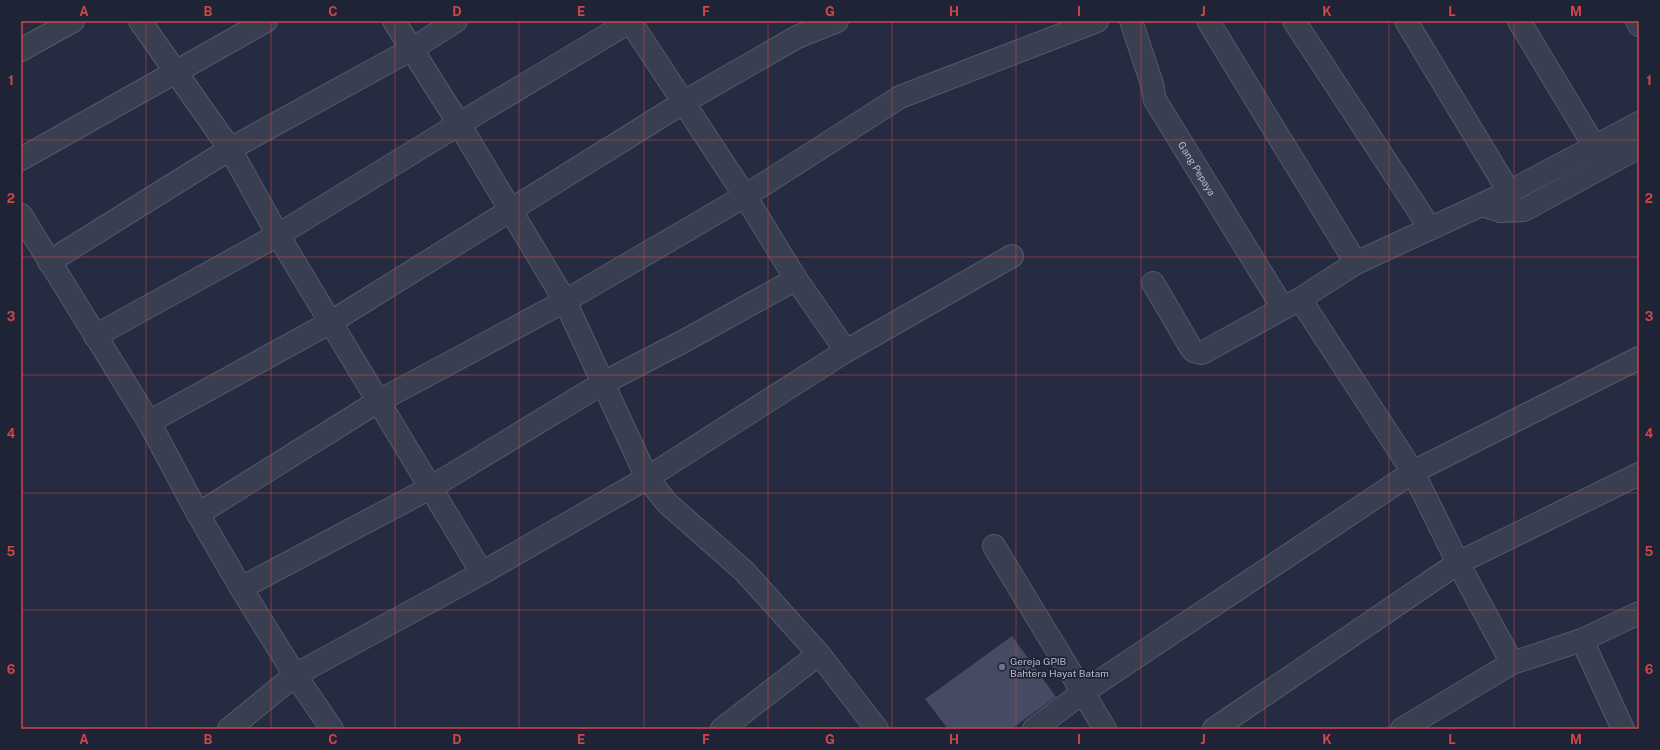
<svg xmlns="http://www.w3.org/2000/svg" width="1660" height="750" font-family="'Public Sans',sans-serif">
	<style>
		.building { fill: #444b63 }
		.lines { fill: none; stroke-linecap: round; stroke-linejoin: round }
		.minor-casing { stroke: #54596b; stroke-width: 24 }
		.minor { stroke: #393e50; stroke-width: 22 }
		.grid { fill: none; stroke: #d04549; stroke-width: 1; stroke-opacity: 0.55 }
		.worship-dot { fill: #6b7280; stroke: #1e2336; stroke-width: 1.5 }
		.labels { text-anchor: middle; stroke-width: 3.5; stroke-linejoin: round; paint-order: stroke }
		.street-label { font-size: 10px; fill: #b6bacb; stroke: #1e2336 }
		.poi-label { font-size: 10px; fill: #b6bacb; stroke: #1e2336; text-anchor: start }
		.neatline { fill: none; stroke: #d04549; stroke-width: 1.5 }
		.grid-label { font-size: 13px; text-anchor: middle; font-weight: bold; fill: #d04549 }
	</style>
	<rect width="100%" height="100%" fill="#252c41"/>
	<path class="building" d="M1012,636l44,61 -45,32h-63l-23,-30z"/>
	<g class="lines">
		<defs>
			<g id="minor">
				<path d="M140,21l90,128 48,86 204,338"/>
				<path d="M394,21l65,103 106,177 82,177 20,25 77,68 75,83 58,75"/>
				<path d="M630,21l115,175 51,83 50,72 166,-95"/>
				<path id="s1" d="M1131,21l21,63 3,16 128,208"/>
				<path d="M1208,21l148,242"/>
				<path d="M1294,21l136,207"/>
				<path d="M1406,21l103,171"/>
				<path d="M1519,21l76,126"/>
				<path d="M1637,21l2,4"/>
				<path d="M21,50l52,-29"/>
				<path d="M21,159l245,-138"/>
				<path d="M1482,205l19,6 23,-1 115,-63"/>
				<path d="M21,215l128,207 49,92 43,74 54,87 37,54"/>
				<path d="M49,262l181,-113 182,-100 44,-28"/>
				<path d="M1153,283l38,65 3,3 8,2 98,-54 56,-36 153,-71 130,-69"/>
				<path d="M1300,299l113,173 45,91 54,100"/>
				<path d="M95,336l183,-101 181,-111 172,-103"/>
				<path d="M149,422l182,-100 353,-220 113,-65 40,-16"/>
				<path d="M198,514l179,-112 188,-101 180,-105 155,-99 197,-76"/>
				<path d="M994,546l111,183"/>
				<path d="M241,588l189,-100 173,-105 83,-43 110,-61"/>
				<path d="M1582,640l41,89"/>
				<path d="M229,729l66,-54 187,-102 165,-95 199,-127"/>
				<path d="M722,729l97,-75"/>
				<path d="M1034,729l48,-36 331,-221 226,-114"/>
				<path d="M1214,729l244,-166 181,-89"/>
				<path d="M1402,729l110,-66 70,-23 57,-27"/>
			</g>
		</defs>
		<use href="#minor" class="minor-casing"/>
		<use href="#minor" class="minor"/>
	</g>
	<path class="grid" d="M146,21v708M271,21v708M395,21v708M519,21v708M644,21v708M768,21v708M892,21v708M1016,21v708M1141,21v708M1265,21v708M1389,21v708M1514,21v708M21,140h1618M21,257h1618M21,375h1618M21,493h1618M21,610h1618"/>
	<circle class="worship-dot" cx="1002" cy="667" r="4"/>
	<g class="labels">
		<g class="street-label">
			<text dy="4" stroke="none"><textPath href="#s1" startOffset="163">Gang Pepaya</textPath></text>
		</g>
		<g class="poi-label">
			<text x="1010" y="665">Gereja GPIB<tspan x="1010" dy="12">Bahtera Hayat Batam</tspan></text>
		</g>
	</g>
	<rect width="1660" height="750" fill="none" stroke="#1e2336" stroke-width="44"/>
	<rect x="22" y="22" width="1616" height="706" class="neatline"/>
	<g class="grid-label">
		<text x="84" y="16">A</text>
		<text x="208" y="16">B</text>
		<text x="333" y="16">C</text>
		<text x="457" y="16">D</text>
		<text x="581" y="16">E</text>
		<text x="706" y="16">F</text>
		<text x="830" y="16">G</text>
		<text x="954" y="16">H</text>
		<text x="1079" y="16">I</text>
		<text x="1203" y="16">J</text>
		<text x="1327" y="16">K</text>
		<text x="1452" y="16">L</text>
		<text x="1576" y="16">M</text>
		<text x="11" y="85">1</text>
		<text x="1649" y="85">1</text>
		<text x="11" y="203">2</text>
		<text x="1649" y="203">2</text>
		<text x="11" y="321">3</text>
		<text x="1649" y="321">3</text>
		<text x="11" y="438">4</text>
		<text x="1649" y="438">4</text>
		<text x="11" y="556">5</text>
		<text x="1649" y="556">5</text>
		<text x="11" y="674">6</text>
		<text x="1649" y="674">6</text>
		<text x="84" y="744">A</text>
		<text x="208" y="744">B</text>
		<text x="333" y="744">C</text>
		<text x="457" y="744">D</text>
		<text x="581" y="744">E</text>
		<text x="706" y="744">F</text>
		<text x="830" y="744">G</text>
		<text x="954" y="744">H</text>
		<text x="1079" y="744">I</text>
		<text x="1203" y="744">J</text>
		<text x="1327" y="744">K</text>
		<text x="1452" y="744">L</text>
		<text x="1576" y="744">M</text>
	</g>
</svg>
